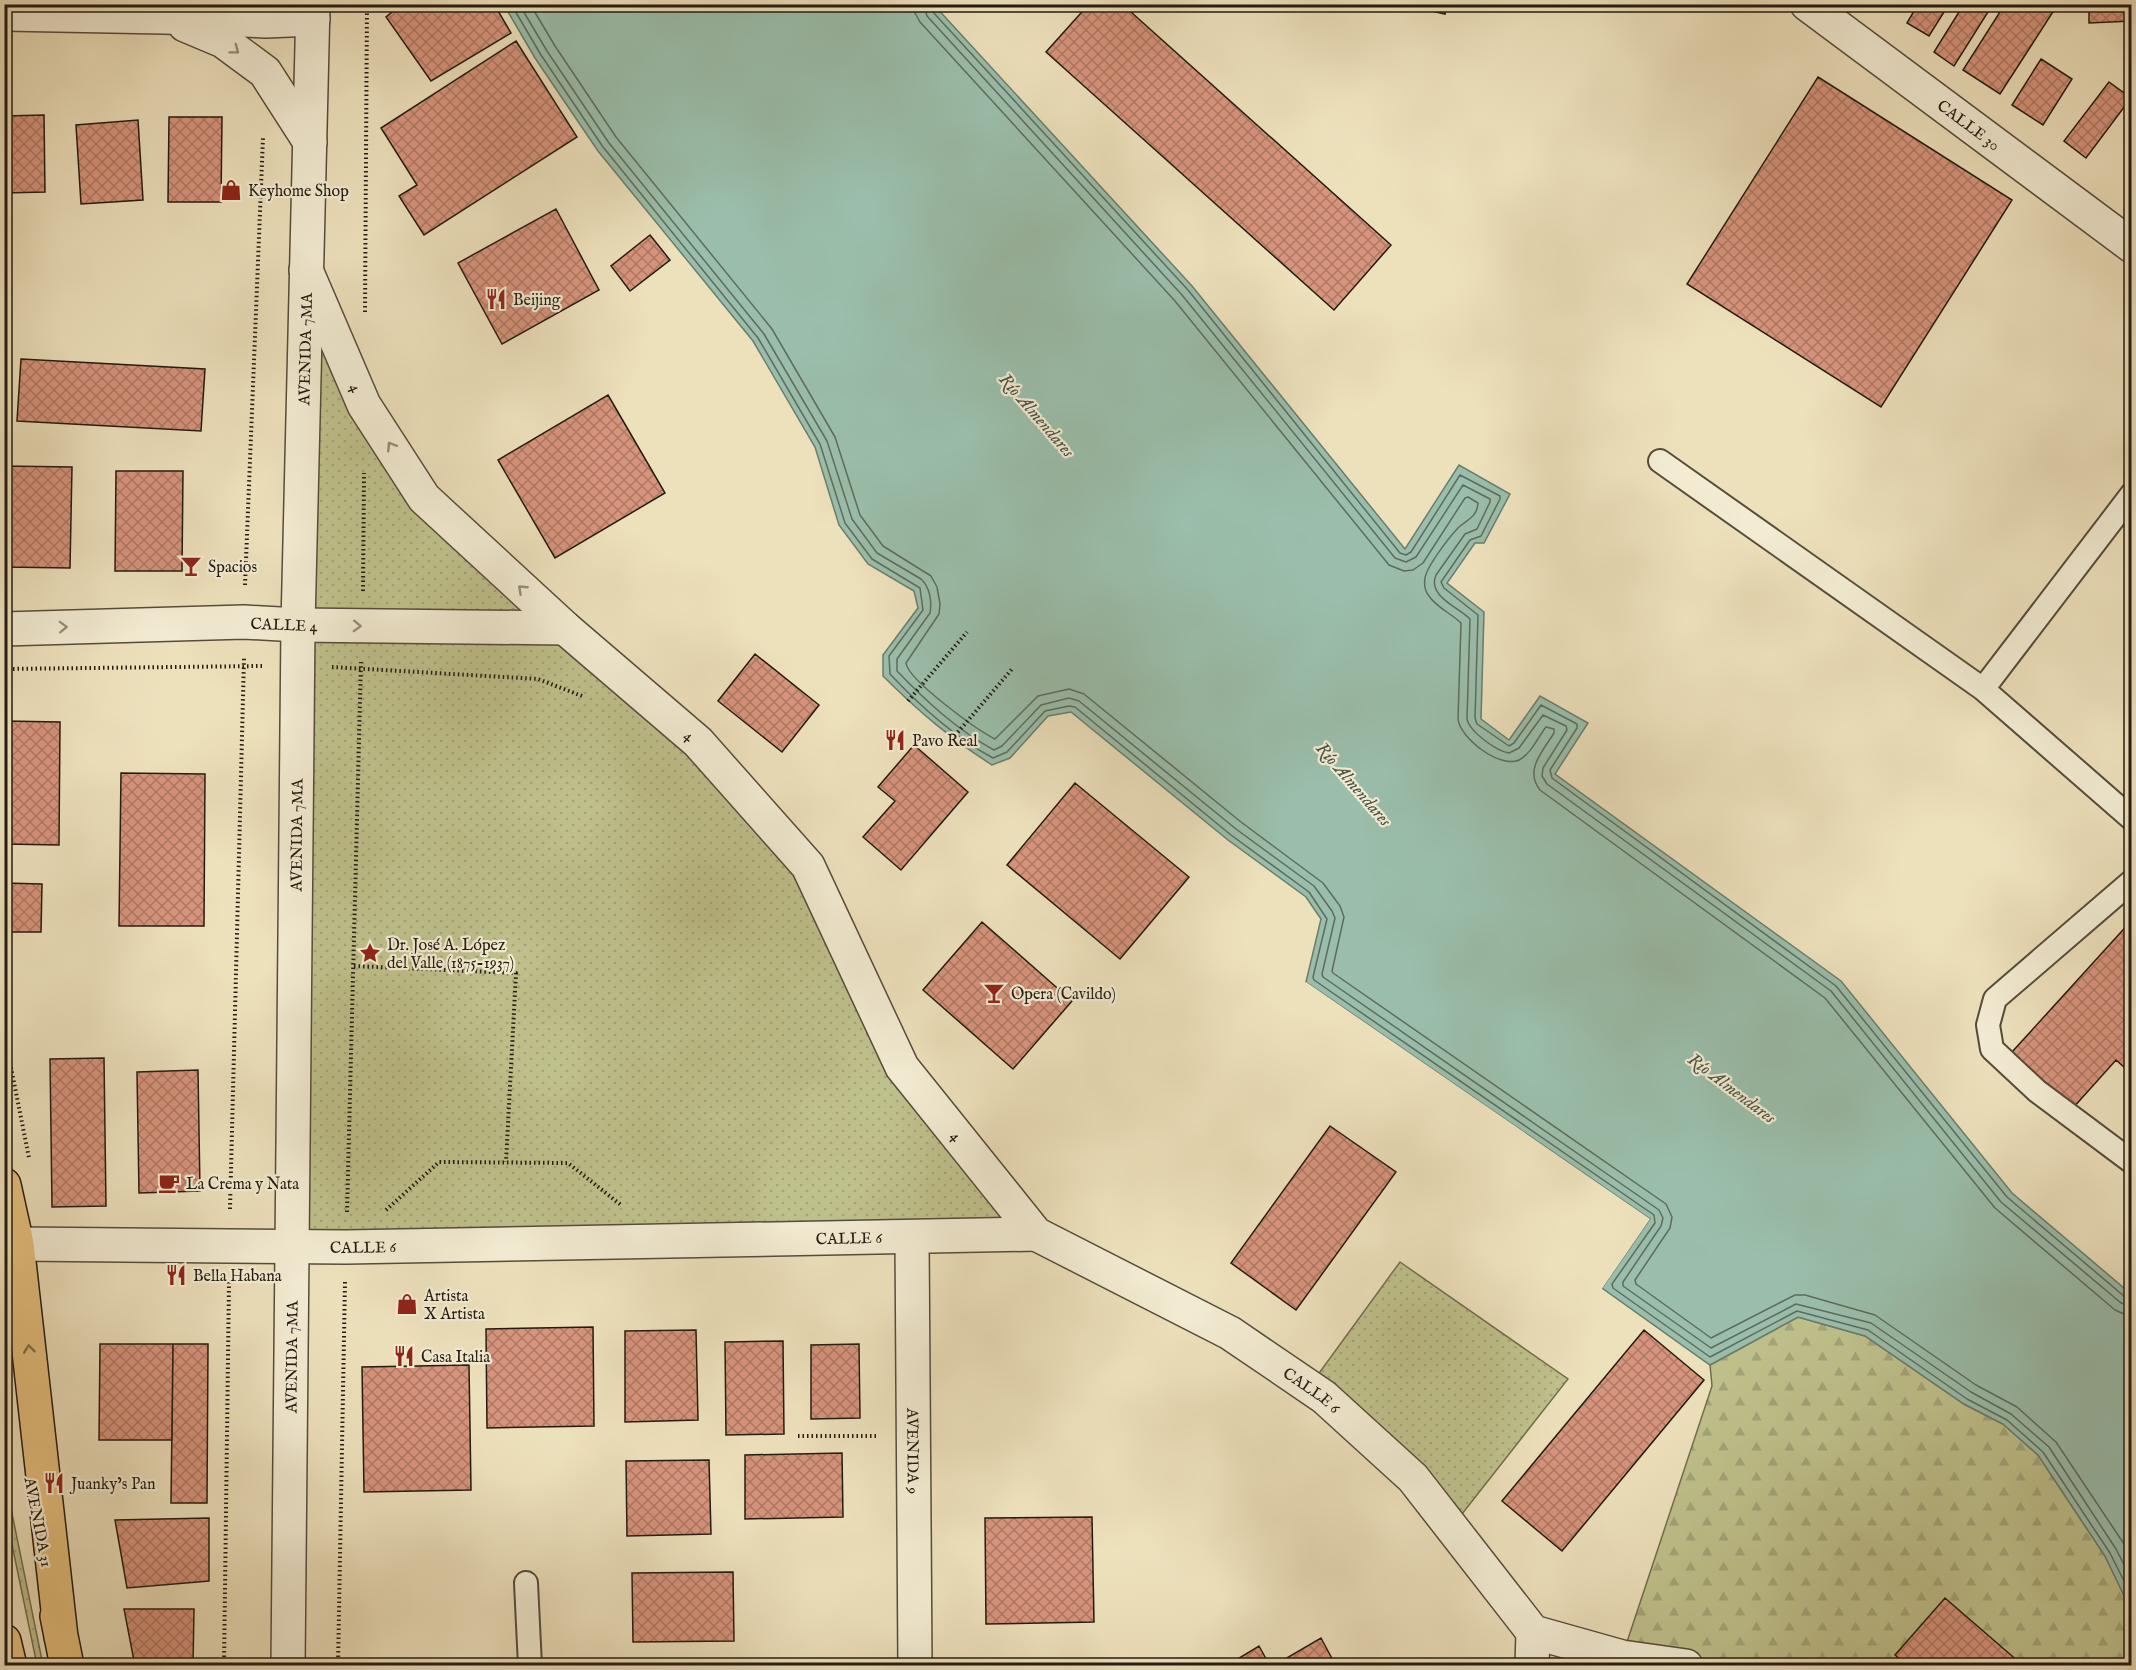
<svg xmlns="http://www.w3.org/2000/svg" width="2136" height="1670" font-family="'IM FELL English',serif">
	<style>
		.green { fill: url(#green-dots); stroke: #716e4e; stroke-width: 1.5 }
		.forest { fill: url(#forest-firs); stroke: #716e4e; stroke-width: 1.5 }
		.water { fill: #9abeab; stroke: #6a7d6d; stroke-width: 1.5 }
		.pier { fill: #ede1bc }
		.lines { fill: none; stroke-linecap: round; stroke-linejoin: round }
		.shore { stroke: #5e6c5e; stroke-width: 1.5 }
		.building { fill: url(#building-cross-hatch); stroke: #231b11; stroke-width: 1.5 }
		.service-casing { stroke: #564c3c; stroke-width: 26 }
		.minor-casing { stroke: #564c3c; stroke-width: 36 }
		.tertiary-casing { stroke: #564c3c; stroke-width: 36 }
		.primary-casing { stroke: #231b11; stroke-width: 36 }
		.path { stroke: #231b11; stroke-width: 4; stroke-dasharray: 1.5 3; stroke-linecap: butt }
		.service { stroke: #f3ecd3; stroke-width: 22 }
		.minor { stroke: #f3ecd3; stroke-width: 33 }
		.tertiary { stroke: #f3ecd3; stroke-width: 33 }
		.primary { stroke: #e6c07e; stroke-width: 33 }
		.oneway { stroke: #958e7c }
		.oneway2 { stroke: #846e48 }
		.labels { text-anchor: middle; stroke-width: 4.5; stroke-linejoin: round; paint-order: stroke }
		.street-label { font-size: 16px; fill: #231b11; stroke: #f3ecd3 }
		.poi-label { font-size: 16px; fill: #231b11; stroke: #f3ecd3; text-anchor: start }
		.water-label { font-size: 18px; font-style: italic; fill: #4d5447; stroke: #f3ecd3 }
	</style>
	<defs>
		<pattern id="green-dots" width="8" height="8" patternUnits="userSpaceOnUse" patternTransform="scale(1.5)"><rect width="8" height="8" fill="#bfc18c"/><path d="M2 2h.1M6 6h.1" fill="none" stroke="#a4a578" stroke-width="1.8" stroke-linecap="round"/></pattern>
		<pattern id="forest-firs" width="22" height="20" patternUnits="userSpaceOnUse" patternTransform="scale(1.5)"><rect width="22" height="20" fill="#bfc18c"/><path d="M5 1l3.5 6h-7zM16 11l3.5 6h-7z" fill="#a4a578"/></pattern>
		<pattern id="building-cross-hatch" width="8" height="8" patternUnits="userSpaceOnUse" patternTransform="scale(1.5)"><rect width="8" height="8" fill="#d7947c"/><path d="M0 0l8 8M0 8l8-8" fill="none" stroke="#ae7864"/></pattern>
	</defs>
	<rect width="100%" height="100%" fill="#ede1bc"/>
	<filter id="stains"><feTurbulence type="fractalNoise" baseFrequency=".00333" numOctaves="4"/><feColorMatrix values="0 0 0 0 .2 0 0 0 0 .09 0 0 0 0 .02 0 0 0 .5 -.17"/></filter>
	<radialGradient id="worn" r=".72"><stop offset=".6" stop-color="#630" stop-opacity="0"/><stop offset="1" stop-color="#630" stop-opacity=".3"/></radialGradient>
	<path class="green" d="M306,270l118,228 384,368 94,201 134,167 -745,12z
		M1400,1262l168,117 -117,149 -142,-141z
		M5,1474l2,15 36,176h-6l-32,-154z"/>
	<path class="forest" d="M1798,1317l67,19 99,68 39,20 35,31 67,101 26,54v55l-445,1 -64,-9 90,-271 -2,-21z"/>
	<path class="water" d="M504,5h430l258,281 213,263 54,-84 51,29 -26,49h-9l-28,40 37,29 -3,107 28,21 31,-44 48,27 -33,51 286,207 171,212 119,101v316l-26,-54 -67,-101 -35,-31 -39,-20 -99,-68 -67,-19 -88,48 -108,-77 48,-69 -344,-237 15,-63 -15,-22 -78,-57 -157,-128 -23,4 -38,42 -18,7c-42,-27 -73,-53 -109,-89v-21l35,-47 -4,-17 -46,-27 -29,-39 -24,-78 -62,-106 -155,-190 -63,-93z"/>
	<path class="pier" d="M1306,982l344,237 -49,71 -1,-4 46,-66 -342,-235z"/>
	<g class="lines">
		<path class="shore" d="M511,4l30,51 62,92 155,191 62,106 25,79 27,36 48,29 3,22 -34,46 1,18c30,32 64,63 103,84l14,-6 38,-41 24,-5 6,1 156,128 78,57 18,27 -14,58 1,3 340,235 1,8 -43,61 1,4 97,69 87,-46 71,19 99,69 40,21 36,32 67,101 22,44
			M519,4l28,47 62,92 155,191 63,107 25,78 25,34 44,26c9,8 11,23 9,34l-33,46v12c29,30 60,59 97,79l8,-4 39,-41 28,-7 10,3 157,128 78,57 18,25 3,7 -13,56 1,3 336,233 4,8 -2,8 -38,56v4l88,62 85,-44 75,19 100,69 40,22 38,33 67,102 16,31
			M530,4l25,42 61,91 156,192 63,108 25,78 23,31 48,30 6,11 3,17 -1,10 -33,49c2,17 71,67 89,76l43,-43 31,-7 15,5 157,128 82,61 17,23 4,11 -12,54 1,2 333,231 6,13 -2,11 -35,52 1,4 75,54 84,-43h10l70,20 101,70 41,22 39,35 68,102 8,15
			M914,4l1,9 5,9 255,279 214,264 15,6 9,-1 10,-7 42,-65 3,-1 10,6c-1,14 -10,16 -19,24 -9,9 -32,39 -34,51 -1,6 0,13 4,18 7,11 23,18 32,27l-3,96c2,19 42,50 61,41 12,-6 19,-23 27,-33l8,2v4c-11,18 -30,37 -14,57l285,208 170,210 120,102 9,4 8,1
			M923,4l4,12 255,279 213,263 11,4 10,-5 47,-72 27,14v3l-13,27 -12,5 -29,41c-9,21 22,32 34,44l-3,100c2,12 29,32 42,34l10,-5 24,-33 23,11 1,4 -24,38 -1,8 5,8 284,207 170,211 120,101 11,3
			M930,4l2,7 256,279 212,263 6,2 5,-3 49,-77 40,21v3l-19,37 -11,4 -29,42 3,6 34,27 -3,103 2,6 32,22 5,-3 27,-38 36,19v4l-27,42 2,8 284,208 171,211 118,100 7,1"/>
	</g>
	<path class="building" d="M402,4h92l17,29 -80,48 -45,-64z
		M1089,4h33l269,241 -57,65 -288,-258z
		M1401,4h46l-2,10z
		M1918,4h31l-20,32 -22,-13z
		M1964,4h29l-39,62 -20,-14z
		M2005,4h53l-58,90 -37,-24z
		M2089,4h43v17l-43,2z
		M516,41l61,96 -153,98 -25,-39 18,-11 -36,-57z
		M2041,59l31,20 -29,46 -31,-20z
		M1818,77l194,123 -131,207 -194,-123z
		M2109,82l22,16 -45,60 -22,-17z
		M44,115l1,77 -41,1v-77z
		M169,117h53l-1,85h-53z
		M138,120l5,80 -62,4 -5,-79z
		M556,209l43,81 -97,54 -44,-81z
		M650,235l20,25 -40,31 -19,-25z
		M21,359l184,10 -4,62 -184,-10z
		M608,395l57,98 -110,65 -57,-98z
		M4,466l68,1 -2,101 -66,-1z
		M116,471h67l-1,100h-67z
		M755,654l64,51 -37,47 -64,-51z
		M4,721l56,1 -1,123 -55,-1z
		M914,745l54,47 -67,78 -38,-33 32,-36 -17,-14z
		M121,773l84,1 -1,152h-85z
		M1075,783l114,94 -69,82 -113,-94z
		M4,883l38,1 -1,48h-37z
		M2132,920v154l-16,-14 -43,48 -61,-56z
		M982,922l90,79 -59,68 -90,-79z
		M104,1058l2,148 -54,1 -2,-148z
		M198,1070l2,121 -61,2 -2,-121z
		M1330,1126l66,46 -100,138 -65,-47z
		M593,1327l1,99 -107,2 -1,-99z
		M696,1330l2,90 -73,2v-91z
		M1644,1330l60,50 -142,171 -60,-50z
		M783,1341l1,93 -58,1 -1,-93z
		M100,1344h73l-1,96h-73z
		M173,1344h35l-1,159h-36z
		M859,1344l1,74 -49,1v-74z
		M469,1365l2,125 -107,2 -2,-125z
		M842,1453l1,64 -98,2v-64z
		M709,1460l2,74 -84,2 -1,-75z
		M1092,1517l2,105 -108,2 -1,-106z
		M209,1518v63l-82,7 -12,-68z
		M733,1572l1,69 -101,1 -1,-69z
		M1945,1598l74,64 -3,4h-108l-13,-11z
		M124,1609h70l-1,57h-58z
		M1321,1638l15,28h-63z
		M1259,1646l11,20h-44z"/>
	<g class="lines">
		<defs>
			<path id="service" d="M1660,461l323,228 149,-195
				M1983,689l149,130
				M2132,881l-137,118 -7,26 4,24 45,42 95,71
				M526,1583l4,83"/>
			<g id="minor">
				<path id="s1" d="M1807,4l325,242"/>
				<path d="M4,629l240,-7 54,3"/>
				<path id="s2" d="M912,1238l3,428"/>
				<path id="s3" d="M17,1244l329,3 690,-13"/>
				<path d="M1532,1666l1,-34"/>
			</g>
			<g id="tertiary">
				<path d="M4,14l160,3 102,4 47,-2"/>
				<path d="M185,25l38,16 42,31 45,70"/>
				<path id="s4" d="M306,270l58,135 60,93 141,130 133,114 110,124 94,201 134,167 194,99 94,64 89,81 120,154 89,25 64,9"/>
				<path d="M298,625l267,3"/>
				<path id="s5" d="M288,1666l10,-1041 15,-621"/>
			</g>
			<path id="primary" d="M4,1185l13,59 44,393
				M57,1616l10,50
				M4,1641l6,25"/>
		</defs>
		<use href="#service" class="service-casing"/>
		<use href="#minor" class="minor-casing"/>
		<use href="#tertiary" class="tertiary-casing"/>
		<use href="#primary" class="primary-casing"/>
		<path class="path" d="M365,312l2,-308
			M245,585l18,-448
			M363,591l1,-118
			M332,667l206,12 44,17
			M4,669l258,-3
			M908,701l59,-69
			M952,739l60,-70
			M354,966l162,7 -10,189
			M4,1032l25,126
			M230,1209l14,-551
			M386,1210l53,-48 129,1 53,42
			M347,1212l14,-550
			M798,1436h78
			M224,1666l5,-384
			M338,1666l7,-384"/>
		<use href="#service" class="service"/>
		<use href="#minor" class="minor"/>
		<use href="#tertiary" class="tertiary"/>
		<use href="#primary" class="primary"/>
	</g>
	<defs><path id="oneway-chevron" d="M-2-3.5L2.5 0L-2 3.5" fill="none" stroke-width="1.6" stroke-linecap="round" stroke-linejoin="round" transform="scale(1.5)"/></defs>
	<g class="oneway">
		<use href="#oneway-chevron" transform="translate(235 50) rotate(37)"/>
		<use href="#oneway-chevron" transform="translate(391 446) rotate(-122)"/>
		<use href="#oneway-chevron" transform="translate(522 589) rotate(-137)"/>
		<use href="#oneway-chevron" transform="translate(357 626) rotate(2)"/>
		<use href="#oneway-chevron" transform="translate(63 627) rotate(-2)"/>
	</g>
	<use class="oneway2" href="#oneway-chevron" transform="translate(29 1349) rotate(-96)"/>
	<defs>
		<symbol id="shop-bare" viewBox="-9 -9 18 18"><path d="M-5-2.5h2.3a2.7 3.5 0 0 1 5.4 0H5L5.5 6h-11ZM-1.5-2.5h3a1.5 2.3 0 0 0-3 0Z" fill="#8f2418" stroke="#f3ecd3" stroke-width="2.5" paint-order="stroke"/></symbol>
		<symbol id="restaurant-bare" viewBox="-9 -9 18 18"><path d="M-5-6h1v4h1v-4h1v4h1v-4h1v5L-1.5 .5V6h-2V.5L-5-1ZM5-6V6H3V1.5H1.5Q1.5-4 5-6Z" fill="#8f2418" stroke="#f3ecd3" stroke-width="2.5" paint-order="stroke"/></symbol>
		<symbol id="bar-bare" viewBox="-9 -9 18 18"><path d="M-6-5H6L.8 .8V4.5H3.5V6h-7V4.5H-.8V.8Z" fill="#8f2418" stroke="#f3ecd3" stroke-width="2.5" paint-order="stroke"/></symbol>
		<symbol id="sight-bare" viewBox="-9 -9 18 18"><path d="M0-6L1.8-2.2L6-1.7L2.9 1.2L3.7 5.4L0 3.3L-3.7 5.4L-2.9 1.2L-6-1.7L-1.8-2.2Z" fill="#8f2418" stroke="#f3ecd3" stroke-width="2.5" paint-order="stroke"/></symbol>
		<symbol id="cafe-bare" viewBox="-9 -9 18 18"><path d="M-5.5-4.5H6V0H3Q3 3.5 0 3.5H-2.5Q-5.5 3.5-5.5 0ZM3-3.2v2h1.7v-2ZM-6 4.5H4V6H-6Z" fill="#8f2418" stroke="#f3ecd3" stroke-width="2.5" paint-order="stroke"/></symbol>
	</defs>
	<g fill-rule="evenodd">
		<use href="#shop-bare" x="216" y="175" width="30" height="30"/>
		<use href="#restaurant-bare" x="481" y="284" width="30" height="30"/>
		<use href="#bar-bare" x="176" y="551" width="30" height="30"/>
		<use href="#restaurant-bare" x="880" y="725" width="30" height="30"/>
		<use href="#sight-bare" x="355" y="938" width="30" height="30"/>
		<use href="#bar-bare" x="979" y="978" width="30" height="30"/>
		<use href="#cafe-bare" x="154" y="1168" width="30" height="30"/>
		<use href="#restaurant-bare" x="161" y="1260" width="30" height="30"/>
		<use href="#shop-bare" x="392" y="1289" width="30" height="30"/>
		<use href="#restaurant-bare" x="389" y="1341" width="30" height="30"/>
		<use href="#restaurant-bare" x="39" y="1468" width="30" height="30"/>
	</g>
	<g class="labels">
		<g class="street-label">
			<text dy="6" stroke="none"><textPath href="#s1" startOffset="202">CALLE 30</textPath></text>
			<text dy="6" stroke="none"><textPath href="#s5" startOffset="1317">AVENIDA 7MA</textPath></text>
			<text dy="6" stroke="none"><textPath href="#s4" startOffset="128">4</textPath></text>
			<text transform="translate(284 624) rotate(2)" y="6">CALLE 4</text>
			<text dy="6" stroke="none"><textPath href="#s4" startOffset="614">4</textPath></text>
			<text dy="6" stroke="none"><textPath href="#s5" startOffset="831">AVENIDA 7MA</textPath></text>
			<text dy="6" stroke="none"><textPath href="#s4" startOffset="1100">4</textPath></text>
			<text dy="6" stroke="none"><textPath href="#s3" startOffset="832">CALLE 6</textPath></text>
			<text dy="6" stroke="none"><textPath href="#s3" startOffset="346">CALLE 6</textPath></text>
			<text dy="6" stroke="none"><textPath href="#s5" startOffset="309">AVENIDA 7MA</textPath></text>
			<text dy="6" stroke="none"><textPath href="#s4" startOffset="1544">CALLE 6</textPath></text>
			<text dy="6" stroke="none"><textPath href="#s2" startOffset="213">AVENIDA 9</textPath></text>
			<text transform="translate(39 1522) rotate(79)" y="6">AVENIDA 31</text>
		</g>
		<g class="poi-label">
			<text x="248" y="196">Keyhome Shop</text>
			<text x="513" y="305">Beijing</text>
			<text x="208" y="572">Spacios</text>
			<text x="912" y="746">Pavo Real</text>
			<text x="387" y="950">Dr. José A. López<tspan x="387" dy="18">del Valle (1875-1937)</tspan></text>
			<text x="1011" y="999">Opera (Cavildo)</text>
			<text x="186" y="1189">La Crema y Nata</text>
			<text x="193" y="1281">Bella Habana</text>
			<text x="424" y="1301">Artista<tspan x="424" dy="18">X Artista</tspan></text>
			<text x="421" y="1362">Casa Italia</text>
			<text x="71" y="1489">Juanky’s Pan</text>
		</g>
		<g class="water-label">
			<text transform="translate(1037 415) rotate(49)" y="6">Río Almendares</text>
			<text transform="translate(1354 784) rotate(49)" y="6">Río Almendares</text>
			<text transform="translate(1732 1088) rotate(37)" y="6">Río Almendares</text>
		</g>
	</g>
	<rect width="2136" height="1670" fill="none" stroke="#ede1bc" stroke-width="24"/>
	<rect x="6" y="6" width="2124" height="1658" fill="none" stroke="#231b11" stroke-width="3"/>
	<rect x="12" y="12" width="2112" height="1646" fill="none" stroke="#231b11" stroke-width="1.5"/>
	<rect width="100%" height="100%" filter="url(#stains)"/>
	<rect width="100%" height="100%" fill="url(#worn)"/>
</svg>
